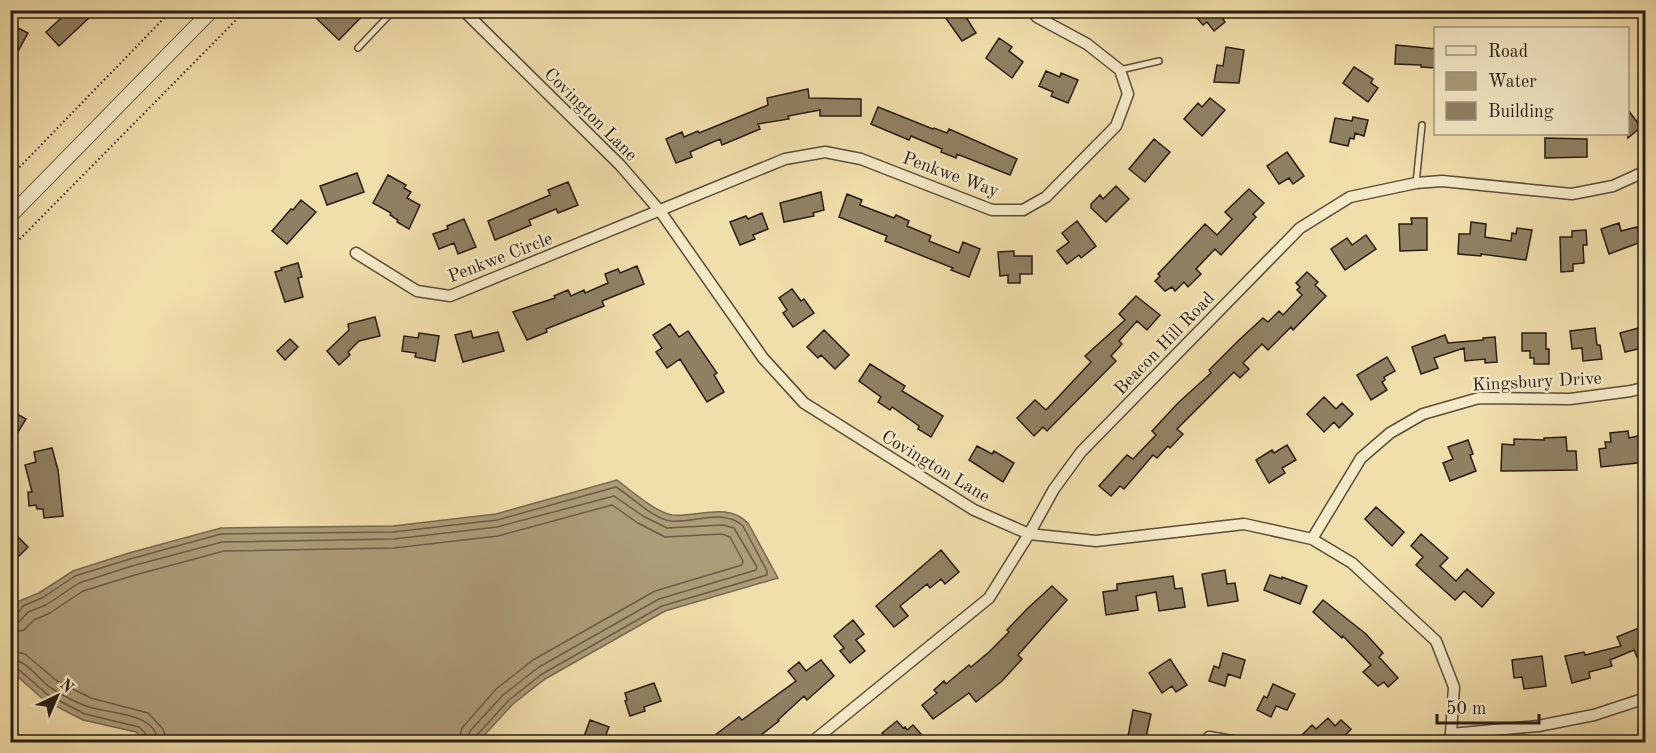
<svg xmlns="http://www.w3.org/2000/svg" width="1656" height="753" font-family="'Old Standard TT',serif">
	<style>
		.water { fill: #ac9c78; stroke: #786951; stroke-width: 1.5 }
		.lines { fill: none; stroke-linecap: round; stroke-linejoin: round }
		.shore { stroke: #6a5c47; stroke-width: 1.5 }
		.building { fill: #908163; stroke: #291c16; stroke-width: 1.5 }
		.service-casing { stroke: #5b4c3b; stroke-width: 8 }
		.minor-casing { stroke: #5b4c3b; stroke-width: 13 }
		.tertiary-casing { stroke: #5b4c3b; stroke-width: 16 }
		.path { stroke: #291c16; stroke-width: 2; stroke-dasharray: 1.5 3; stroke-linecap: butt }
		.service { stroke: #f5eac8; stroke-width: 5 }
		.minor { stroke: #f5eac8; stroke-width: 10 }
		.tertiary { stroke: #f5eac8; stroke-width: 14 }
		.labels { text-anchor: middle; stroke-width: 5; stroke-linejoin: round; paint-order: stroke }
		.street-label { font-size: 18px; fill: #291c16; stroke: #f5eac8 }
	</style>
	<rect width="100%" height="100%" fill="#f0deab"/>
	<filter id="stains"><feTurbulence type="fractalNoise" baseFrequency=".00333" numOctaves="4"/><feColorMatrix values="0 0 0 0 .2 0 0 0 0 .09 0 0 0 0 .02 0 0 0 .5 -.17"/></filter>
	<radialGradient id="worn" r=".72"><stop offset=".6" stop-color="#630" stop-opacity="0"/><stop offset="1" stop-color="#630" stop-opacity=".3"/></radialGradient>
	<path class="water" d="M617,480c13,10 40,33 55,35 27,2 55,-13 76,8l30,55 -113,33 -120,68 -32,25 -35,38h-332l-10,-10 -53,-12 -39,-20 -33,-29v-57l8,-13 20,-8 34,-22 56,-18 92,-25 172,-2 103,-12z"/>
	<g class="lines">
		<path class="shore" d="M10,616h6l7,-10 19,-8 33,-22 55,-17 91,-25 172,-2 104,-12 119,-33c15,9 37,32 55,34 23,2 53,-13 72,5l24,45v4l-105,31 -120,68 -33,26 -33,36 -2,6
			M10,624l9,-2 9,-10 18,-7 33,-22 53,-17 90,-24 172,-3 103,-12 117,-31 29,20 24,12 56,-3 11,3 23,39 -1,3 -97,29 -120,68 -36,28 -33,36 -3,11
			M10,633l14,-3 10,-10 16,-7 33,-22 52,-16 89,-24 170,-3 104,-12 114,-31 26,18 27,14 57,-3 8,3 13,24 -1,4 -87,26 -122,69 -37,29 -34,39 -4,14
			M10,650l15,4 32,27 34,17 57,15 15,16 4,13
			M10,659c17,1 28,20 41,29 11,7 26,15 38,19 21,7 67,5 69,35
			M10,667l7,1 31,27 37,19 54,13 10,10 1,5"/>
	</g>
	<path class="building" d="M70,10h14l6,7 -31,29 -13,-14z
		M324,10h44l-29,30 -23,-22z
		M940,10h30l-6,4 12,19 -14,8z
		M1190,10h44l-11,9 2,3 -11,9 -7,-9 -4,3z
		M10,24l18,9 -18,33z
		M999,38l13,9 -3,4 14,11 -11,16 -26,-20z
		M1396,45l40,4v19l-15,-1v-2l-26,-1z
		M1226,47l18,3 -5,33 -25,-1 3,-17 6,1z
		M1354,67l19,12 -2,4 7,5 -10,14 -25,-19z
		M1046,71l14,6 1,-4 17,7 -10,23 -17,-7 2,-4 -14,-6z
		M808,89l1,9 52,1v17h-41v-6l-32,6 1,3 -31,5 2,5 -38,16 -2,-6 -30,13 2,5 -16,6 -10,-24 16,-7 2,5 14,-6 1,2 69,-28 -1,-7z
		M1210,98l15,12 -23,26 -18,-17 14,-16 4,4z
		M878,107l55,22 1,-1 13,5 2,-4 68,30 -7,16 -53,-21 -1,4 -15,-6 1,-3 -31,-13 -2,4 -38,-16z
		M1628,110l13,17 -13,11z
		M1353,117l15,3 -4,16 -9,-3 -1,6 -4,-1 -2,8 -18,-4 5,-24 17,3z
		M1545,138l42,1v18l-42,1z
		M1154,139l16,13 -25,30 -16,-13z
		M1287,152l17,24 -11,8 -4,-6 -10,6 -12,-18z
		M357,173l7,19 -37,13 -7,-19z
		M388,175l18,10 -2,3 7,4 -4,6 13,7 -11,24 -12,-7 1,-2 -8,-5 1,-2 -18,-10z
		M568,182l10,23 -20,8 -2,-4 -27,11 2,5 -36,15 -7,-19 62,-26 -2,-5z
		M1116,186l13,13 -23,23 -15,-14v-4l9,-9 3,4z
		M1249,189l15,14 -11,11 3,3 -35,38 -6,-6 -19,20 5,5 -13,13 -4,-5 -9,9 -3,-4 -7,4 -10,-10 5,-5 -2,-2 47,-50 12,11 15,-16 -7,-7z
		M821,192l3,18 -11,3 1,3 -30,6 -4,-19z
		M847,194l15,6 -2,5 34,13 2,-3 13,6 -2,5 24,10 -2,5 30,12 4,-11 17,7 -11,28 -18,-7 2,-2 -68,-27 2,-5 -48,-19z
		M301,200l15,12 -29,32 -15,-13 19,-22 2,1z
		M762,213l6,16 -15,6 2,4 -15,6 -10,-23 16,-6 2,3z
		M1411,218h16v32l-27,1 -1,-27h13z
		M464,219l12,28 -18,7 -4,-11 -15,6 -6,-15 15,-5 -1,-3z
		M1077,221l19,25 -15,12 -2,-3 -12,9 -10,-13 12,-9 -7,-9z
		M1471,222l15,2 -1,13 26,4 1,-8 4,1 1,-6 15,2 -6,30 -45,-6v2l-23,-2 1,-20h11z
		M1619,223l2,8 16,-4 4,15 -32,12 -8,-25z
		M1586,230l1,15h-4l1,18 -11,1v7l-12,1 -1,-35h12v-6z
		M1366,235l10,14 -31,21 -14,-21 16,-11 5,7z
		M1014,251v5h18v18h-12v9h-12v-8l-8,1 -2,-24z
		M298,263l4,14 -4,1 5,19 -18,5 -10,-30 7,-2 -1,-2z
		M637,266l7,18 -42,17 2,5 -58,23 1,3 -20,8 -14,-28 42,-14 -1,-2 14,-6 3,6 13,-6 1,3 23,-10 -3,-9 13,-5 2,4z
		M1307,272l11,10 -3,3 11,11 -33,34 -2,-3 -23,23 -6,-6 -19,19 6,6 -9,9 -6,-6 -57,57 6,5 -13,14 -2,-2 -11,12 -4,-3 -29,34 -4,-3 -9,10 -12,-10 28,-31 6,4 23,-24 -4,-4 26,-28 33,-30 -2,-3 30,-30 24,-22 5,4 11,-11 4,4 19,-20 -5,-5 3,-3 -4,-4z
		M792,289l9,12 3,-2 10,14 -21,14 -10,-14 4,-3 -8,-12z
		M1136,296l24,19 -13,15 -10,-9 -18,20 3,3 -11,12 5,5 -69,70 -4,-4 -9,9 -17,-18 18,-18 11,10 45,-48 -6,-6 40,-36 -6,-6z
		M375,317l5,19 -21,5 -11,11 2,3 -11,10 -12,-14 22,-21 -1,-6z
		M670,324l9,13 9,-6 29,42 -3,2 10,17 -17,10 -27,-43 -13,9 -11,-16 6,-4 -9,-13z
		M1646,326v21l-21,5 -5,-19z
		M1595,328l2,17h3l2,14 -19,2 -1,-13 -10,1 -2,-18z
		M824,330l25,25 -14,14 -14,-14 -3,3 -11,-11z
		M471,331l2,7 25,-6 6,19 -41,11 -8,-27z
		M419,333l20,3 -4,25 -20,-4 1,-4 -14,-2 2,-15 14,2z
		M1522,333h24v16h3v15h-15v-6h-4v-7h-8z
		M1445,335l3,8 35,-3v-2l12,-1 2,25 -12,1v-4l-20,2 -1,-13 -30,10 4,10 -17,6 -9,-27z
		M290,339l8,8 -13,13 -8,-9z
		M1387,357l8,14 -11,6 1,3 -3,2 5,8 -16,10 -14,-25z
		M870,364l35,22 -3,5 41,25 -12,21 -13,-8 1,-3 -27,-19 -2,3 -12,-8 3,-5 -22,-16z
		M1324,397l12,12 6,-6 11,11 -14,14 -5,-6 -10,10 -17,-18z
		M10,410l16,9 -16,26z
		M1628,431l1,7 17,-4v28l-45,5 -2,-18 7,-1 -1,-6h6l-1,-9z
		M1566,437l1,14h9l1,19 -76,1 1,-27 12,1v-6l30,1v-2z
		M1468,440l5,14 -3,1 6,16 -26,10 -7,-18 10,-4 -5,-12z
		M1287,445l9,15 -14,8 3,5 -16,10 -13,-23 16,-10 2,3z
		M977,446l15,8 2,-3 20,12 -11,19 -34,-22z
		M52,448l6,22 5,46 -19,2 -1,-9h-6l-1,-4 -7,1 -1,-14h4l-7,-27 11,-3 -2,-10z
		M1376,507l28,25 -12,14 -27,-27z
		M10,529l18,18 -18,18z
		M1421,534l27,24 -8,8 16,15 11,-12 27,24 -12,14 -18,-16 -9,9 -39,-35 7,-8 -12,-11z
		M941,550l18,22 -14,12 -4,-5 -11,9 -3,-4 -27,22 8,10 -14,11 -18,-21z
		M1225,570l2,14 8,-1 3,18 -30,5 -6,-32z
		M1270,575l12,4v-2l25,9 -7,18 -36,-14z
		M1173,576l2,13 7,-1 3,19 -26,4 -3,-19 -20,4 2,14 -32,5 -3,-23 14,-2v-6z
		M1052,586l15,14 -49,55 4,4 -20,22 -26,21 -7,-9 -36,26 -11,-14 15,-12 -3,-3 10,-9 2,3 23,-19 2,2 18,-15 20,-20 -2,-2 20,-21z
		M1323,600l43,34 17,19 -4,4 19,21 -10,9 -4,-5 -6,4 -15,-14 8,-7 -28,-29 -1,2 -29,-26z
		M853,620l11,14 -8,6 9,11 -15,12 -10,-12 4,-3 -10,-12z
		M1646,625v52l-12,-27 -24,10 2,6 -23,6 1,6 -18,5 -7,-27 19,-4 1,3 36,-9 -4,-9z
		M1223,653l22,7 -5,18 -12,-4 -3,12 -16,-5 5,-15 5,2z
		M1542,656l4,30 -22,3 -2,-12 -8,1 -2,-18z
		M1170,659l17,26 -11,7 -4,-6 -10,7 -13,-20z
		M821,660l13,16 -27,24 -3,-4 -26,24 1,1 -27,21h-46l33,-25 3,3 54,-39 -8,-10 11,-9 7,9z
		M654,683l7,18 -17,6 1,4 -15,5 -5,-15 2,-1 -2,-7z
		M1273,684l22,10 -8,16 -11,-4 -5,11 -14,-7 7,-14 3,2z
		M1133,710l18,4 -6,28h-18z
		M1328,718l7,8 6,-6 10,9 -12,13h-33l-6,-5 12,-12 4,4z
		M590,720l19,7 -6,15h-21z
		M897,721l6,7 2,-1 2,3 6,-5 15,17h-39l-7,-9z"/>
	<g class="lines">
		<defs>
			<path id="service" d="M358,48l36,-38
				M1120,70l39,-9
				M1416,183l6,-58"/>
			<path id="minor" d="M463,10l157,155 40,46 103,147 41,45 170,107 55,24 67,7 148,-17 68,15 40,24 84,78 18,46 -3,47 -3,8
				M356,253l61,38 33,5 335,-137 40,-7 36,7 131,51h31l23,-13 70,-71 12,-32 -8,-24 -33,-26 -50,-27 -6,-7
				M1312,539l49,-81 29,-25 33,-19 56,-16 91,1 61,-8 15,-4
				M1451,734l87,-8 56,-11 52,-17
				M1209,737l29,5
				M812,742l177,-144 40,-64 25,-45 27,-37 219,-224 50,-31 66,-14 26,-2 130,13 41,-8 33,-15"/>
			<path id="tertiary" d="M10,216l202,-206"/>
		</defs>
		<use href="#service" class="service-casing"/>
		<use href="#minor" class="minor-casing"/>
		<use href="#tertiary" class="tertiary-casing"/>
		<path class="path" d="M10,177l162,-167
			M10,249l236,-239"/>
		<use href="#service" class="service"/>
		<use href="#minor" class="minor"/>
		<use href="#tertiary" class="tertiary"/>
	</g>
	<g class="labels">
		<g class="street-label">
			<text transform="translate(591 114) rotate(45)" y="6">Covington Lane</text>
			<text transform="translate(951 174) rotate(20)" y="6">Penkwe Way</text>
			<text transform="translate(500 257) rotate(-21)" y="6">Penkwe Circle</text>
			<text transform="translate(1164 343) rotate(-46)" y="6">Beacon Hill Road</text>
			<text transform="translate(1537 381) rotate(-3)" y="6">Kingsbury Drive</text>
			<text transform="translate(936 466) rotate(31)" y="6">Covington Lane</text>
		</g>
	</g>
	<rect width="1656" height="753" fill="none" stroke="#f0deab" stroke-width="36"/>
	<rect x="12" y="12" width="1632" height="729" fill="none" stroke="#291c16" stroke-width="3"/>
	<rect x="18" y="18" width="1620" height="717" fill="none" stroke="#291c16" stroke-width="1.5"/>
	<rect x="1434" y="27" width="195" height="108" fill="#f5eac8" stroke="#a39881" stroke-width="1.5"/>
	<rect x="1446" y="46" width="30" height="9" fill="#f5eac8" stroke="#a39881" stroke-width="1.5"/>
	<text x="1488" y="57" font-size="18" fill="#291c16">Road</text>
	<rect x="1446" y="72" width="30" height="18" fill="#ac9c78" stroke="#a39881" stroke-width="1.5"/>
	<text x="1488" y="87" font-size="18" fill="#291c16">Water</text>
	<rect x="1446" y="102" width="30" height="18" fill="#908163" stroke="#a39881" stroke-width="1.5"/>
	<text x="1488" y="117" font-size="18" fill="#291c16">Building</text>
	<g transform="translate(57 696) rotate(44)" stroke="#f5eac8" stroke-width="4.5" paint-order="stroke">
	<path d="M0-4.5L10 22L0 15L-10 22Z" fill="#291c16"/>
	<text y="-9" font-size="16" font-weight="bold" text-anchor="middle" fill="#291c16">N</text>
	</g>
	<path d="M1437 714v9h102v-9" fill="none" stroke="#291c16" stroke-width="3"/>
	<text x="1446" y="714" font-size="18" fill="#291c16" stroke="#f5eac8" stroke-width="4.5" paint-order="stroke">50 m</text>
	<rect width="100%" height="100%" filter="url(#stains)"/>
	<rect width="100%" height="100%" fill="url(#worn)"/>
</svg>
